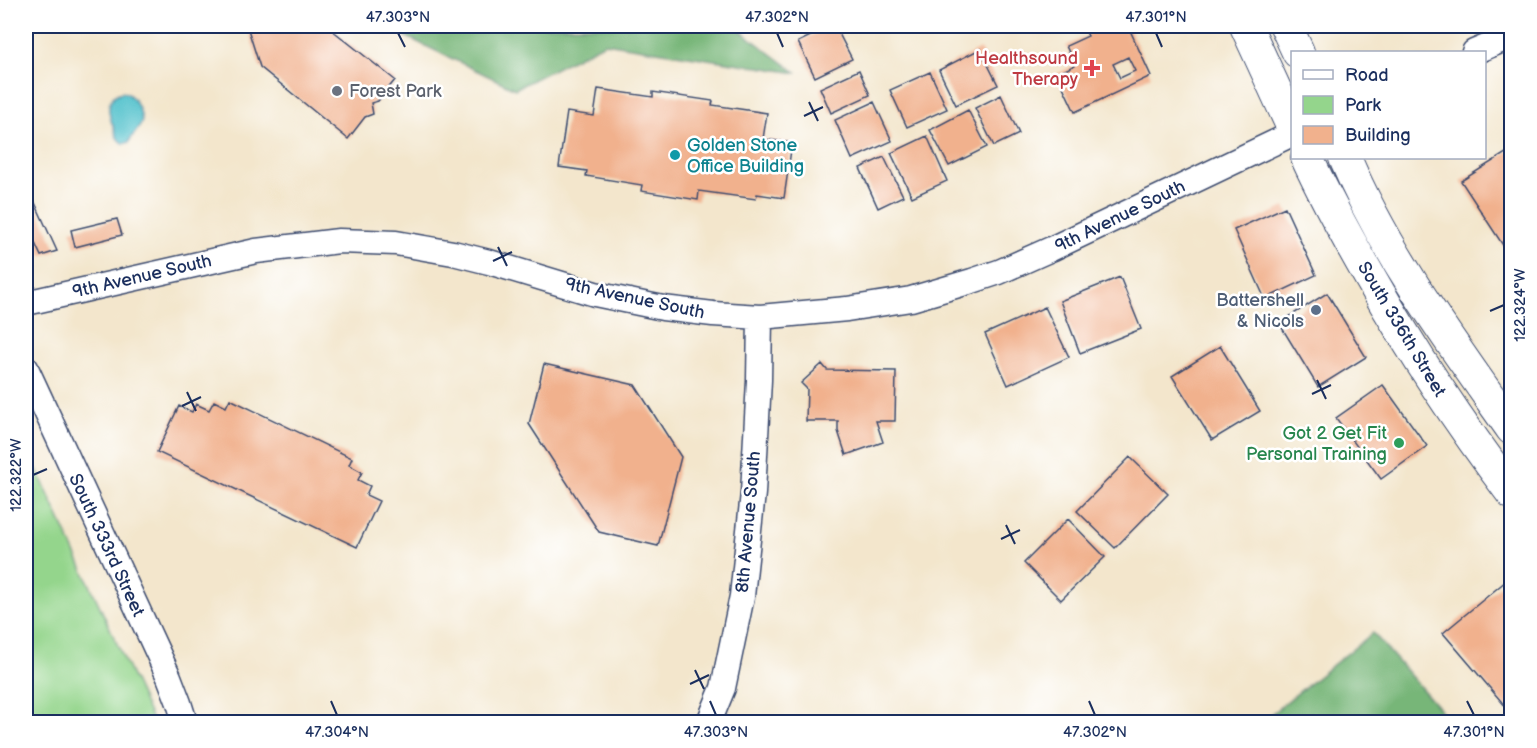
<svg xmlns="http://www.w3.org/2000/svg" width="1537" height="748" font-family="'Balsamiq Sans',sans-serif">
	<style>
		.green { fill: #94d58c; stroke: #588275; stroke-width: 1.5 }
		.forest { fill: #77b678; stroke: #49726b; stroke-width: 1.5 }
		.water { fill: #56c3cd; stroke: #387996; stroke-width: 1.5 }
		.building { fill: #f1b18d; fill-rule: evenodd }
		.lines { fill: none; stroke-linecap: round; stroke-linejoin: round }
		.minor-casing { stroke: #3b4a6e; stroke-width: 27 }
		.major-casing { stroke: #3b4a6e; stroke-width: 34 }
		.minor { stroke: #fff; stroke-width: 24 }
		.major { stroke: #fff; stroke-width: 32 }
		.ticks { fill: none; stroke: #1b2f5e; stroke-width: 2 }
		.health-dot { fill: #e0444e; stroke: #fff; stroke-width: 2 }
		.worship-dot { fill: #6b7280; stroke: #fff; stroke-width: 2 }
		.culture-dot { fill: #0f9aa8; stroke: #fff; stroke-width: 2 }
		.service-dot { fill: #5c6f8a; stroke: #fff; stroke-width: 2 }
		.leisure-dot { fill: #2e9e5b; stroke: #fff; stroke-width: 2 }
		.labels { text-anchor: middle; stroke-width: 5; stroke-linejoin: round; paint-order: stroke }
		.health-label { font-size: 18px; fill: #be3a42; stroke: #fff; text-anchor: end }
		.worship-label { font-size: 18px; fill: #5b616d; stroke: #fff; text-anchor: start }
		.culture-label { font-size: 18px; fill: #0d838f; stroke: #fff; text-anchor: start }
		.street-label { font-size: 18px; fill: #1b2f5e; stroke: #fff }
		.service-label { font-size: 18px; fill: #4e5e75; stroke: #fff; text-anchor: end }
		.leisure-label { font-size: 18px; fill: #27864d; stroke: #fff; text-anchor: end }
		.neatline { fill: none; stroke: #1b2f5e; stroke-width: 2 }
		.ticks-label { font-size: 15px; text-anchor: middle; fill: #1b2f5e }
	</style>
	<rect width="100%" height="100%" fill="#fff"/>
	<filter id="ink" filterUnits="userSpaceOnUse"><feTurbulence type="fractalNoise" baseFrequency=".0167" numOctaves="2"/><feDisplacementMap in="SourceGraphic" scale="12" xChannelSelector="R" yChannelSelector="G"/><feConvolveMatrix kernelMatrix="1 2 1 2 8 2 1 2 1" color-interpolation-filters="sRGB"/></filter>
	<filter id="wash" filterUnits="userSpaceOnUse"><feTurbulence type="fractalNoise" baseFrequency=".008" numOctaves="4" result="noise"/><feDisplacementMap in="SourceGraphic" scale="24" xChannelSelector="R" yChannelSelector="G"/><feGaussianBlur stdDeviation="1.35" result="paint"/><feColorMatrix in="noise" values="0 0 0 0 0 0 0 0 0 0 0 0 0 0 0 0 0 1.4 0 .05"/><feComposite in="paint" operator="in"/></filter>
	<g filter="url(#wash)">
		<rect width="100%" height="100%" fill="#f3e6cc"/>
		<path class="green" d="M26,446l127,276h-127z"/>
		<path class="forest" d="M387,26h347l63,47 -192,-30 -90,46 -106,-51z
			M1373,633l78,89h-184l3,-7z"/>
		<path class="water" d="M122,92c12,1 18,17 20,28 -1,9 -10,14 -13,22 -4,1 -5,3 -9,-1 -3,-2 -5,-9 -6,-13 -6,-13 -10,-31 8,-36z"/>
		<g id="blocks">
			<path class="building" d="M247,26h80l68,54 -17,21 -7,2 2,11 -8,3 -17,22 -88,-72z
				M769,26h37l-1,6 -36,-5z
				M831,26h4l17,33 -37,18 -17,-35z
				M845,26h15l-12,5z
				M1083,26h45l23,50 -76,36 -18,-38 18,-9 -9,-19 22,-10zM1128,57l7,14 -15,7 -7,-14z
				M980,49l18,36 -42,20 -17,-35z
				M859,70l11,25 -39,18 -11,-25z
				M930,72l17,37 -40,18 -17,-37z
				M598,89l55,8v-5l60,9 -1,4 55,8 -4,26 29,4 -8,55 -27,-4 -1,5 -57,-8 -1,9 -57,-9 1,-6 -56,-9 1,-5 -28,-4 8,-55 27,4z
				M1001,95l18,39 -25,12 -19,-38z
				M874,102l18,39 -40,18 -17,-39z
				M968,110l19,37 -38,19 -19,-36z
				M927,136l20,45 -35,16 -21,-44z
				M1512,149v110l-51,-78z
				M884,157l19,39 -25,12 -18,-40z
				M26,183l31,68 -16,5 -15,-32 2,-1 -2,-5z
				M1285,207l31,68 -51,24 -31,-69z
				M117,219l5,16 -47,12 -4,-17z
				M1120,277l21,52 -61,24 -20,-52z
				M1327,293l39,64 -48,30 -39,-64z
				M1045,307l24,50 -61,28 -23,-51z
				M1220,346l40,65 -48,29 -40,-64z
				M544,364l91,21 46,72 -23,89 -59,-14 -70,-108z
				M822,364l5,6 69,1 -1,50h-19l7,21 -37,13 -8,-24v-10h-32l1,-32 -6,-6z
				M1383,385l44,61 -46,33 -45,-61z
				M230,399l122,59 -3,7 13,7 -4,8 12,6 -4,9 13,6 -22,46 -200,-95 22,-46 13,6 4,-8 13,6 5,-9 12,6z
				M1130,457l38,37 -53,54 -38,-37z
				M1068,519l37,38 -44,43 -37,-37z
				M1512,576v138l-69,-81z"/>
		</g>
	</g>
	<g filter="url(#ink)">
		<use href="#blocks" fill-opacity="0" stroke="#3b4a6e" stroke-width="1.5"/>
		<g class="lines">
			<defs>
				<path id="minor" d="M1474,52l38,-16
					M26,303l230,-52 83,-10 57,2 57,10 36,9 106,32 68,14 50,6 47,3 87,-8 64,-10 61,-18 27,-9 52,-23 241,-115
					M26,368l143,309 10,26 6,19
					M709,722l14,-34 19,-92 11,-103 6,-113 1,-63"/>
				<path id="major" d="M1246,26l46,100
					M1286,26l12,26
					M1307,158c19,41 41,81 64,121 42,74 89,145 141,214
					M1345,158c40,95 107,186 167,271"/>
			</defs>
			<use href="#minor" class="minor-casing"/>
			<use href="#major" class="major-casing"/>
			<use href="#minor" class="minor"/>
			<use href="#major" class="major"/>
		</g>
	</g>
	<path class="ticks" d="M398,33l7,14M777,33l6,14M1156,33l6,14M809,102l9,19M804,116l19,-9M498,247l9,19M493,261l19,-9M1490,311l14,-6M1317,380l9,19M187,392l9,19M1312,394l19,-9M182,406l19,-9M33,475l14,-6M1006,525l9,19M1001,539l19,-9M695,670l9,19M690,684l19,-9M331,701l6,14M710,701l6,14M1089,701l6,14M1467,701l7,14"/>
	<path class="health-dot" d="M1089 59h6v6h6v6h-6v6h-6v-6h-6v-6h6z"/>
	<circle class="worship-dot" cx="337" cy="91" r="6"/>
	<circle class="culture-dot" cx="675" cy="155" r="6"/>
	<circle class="service-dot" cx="1316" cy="310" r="6"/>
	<circle class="leisure-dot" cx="1399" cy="443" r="6"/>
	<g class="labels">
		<g class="health-label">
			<text x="1078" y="64">Healthsound<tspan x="1078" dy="21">Therapy</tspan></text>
		</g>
		<g class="worship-label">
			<text x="349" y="97">Forest Park</text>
		</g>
		<g class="culture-label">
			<text x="687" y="151">Golden Stone<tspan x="687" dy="21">Office Building</tspan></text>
		</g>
		<g class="street-label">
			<text transform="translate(1120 216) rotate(-26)" y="6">9th Avenue South</text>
			<text transform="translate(142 276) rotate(-13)" y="6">9th Avenue South</text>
			<text transform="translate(635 298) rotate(12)" y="6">9th Avenue South</text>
			<text transform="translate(1402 329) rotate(59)" y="6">South 336th Street</text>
			<text transform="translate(748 522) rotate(-85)" y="6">8th Avenue South</text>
			<text transform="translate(107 545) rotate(65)" y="6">South 333rd Street</text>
		</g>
		<g class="service-label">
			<text x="1304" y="306">Battershell<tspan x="1304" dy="21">&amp; Nicols</tspan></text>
		</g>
		<g class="leisure-label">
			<text x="1387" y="439">Got 2 Get Fit<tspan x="1387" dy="21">Personal Training</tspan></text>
		</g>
	</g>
	<rect width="1537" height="748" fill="none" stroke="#fff" stroke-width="66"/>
	<rect x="1291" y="51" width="195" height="108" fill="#ffffff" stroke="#a4acbf" stroke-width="1.5"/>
	<rect x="1303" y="70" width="30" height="9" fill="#ffffff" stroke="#a4acbf" stroke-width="1.5"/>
	<text x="1345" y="81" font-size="18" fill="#1b2f5e">Road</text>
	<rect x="1303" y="96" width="30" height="18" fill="#94d58c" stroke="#a4acbf" stroke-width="1.5"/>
	<text x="1345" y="111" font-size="18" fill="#1b2f5e">Park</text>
	<rect x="1303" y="126" width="30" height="18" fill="#f1b18d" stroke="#a4acbf" stroke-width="1.5"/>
	<text x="1345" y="141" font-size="18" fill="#1b2f5e">Building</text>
	<rect x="33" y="33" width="1471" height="682" class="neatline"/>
	<g class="ticks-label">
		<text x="398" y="22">47.303°N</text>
		<text x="777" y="22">47.302°N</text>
		<text x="1156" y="22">47.301°N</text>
		<text transform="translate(1520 305) rotate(-90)" y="5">122.324°W</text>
		<text transform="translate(16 475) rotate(-90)" y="5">122.322°W</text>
		<text x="337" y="737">47.304°N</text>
		<text x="716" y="737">47.303°N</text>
		<text x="1095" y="737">47.302°N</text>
		<text x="1474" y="737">47.301°N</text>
	</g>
</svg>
